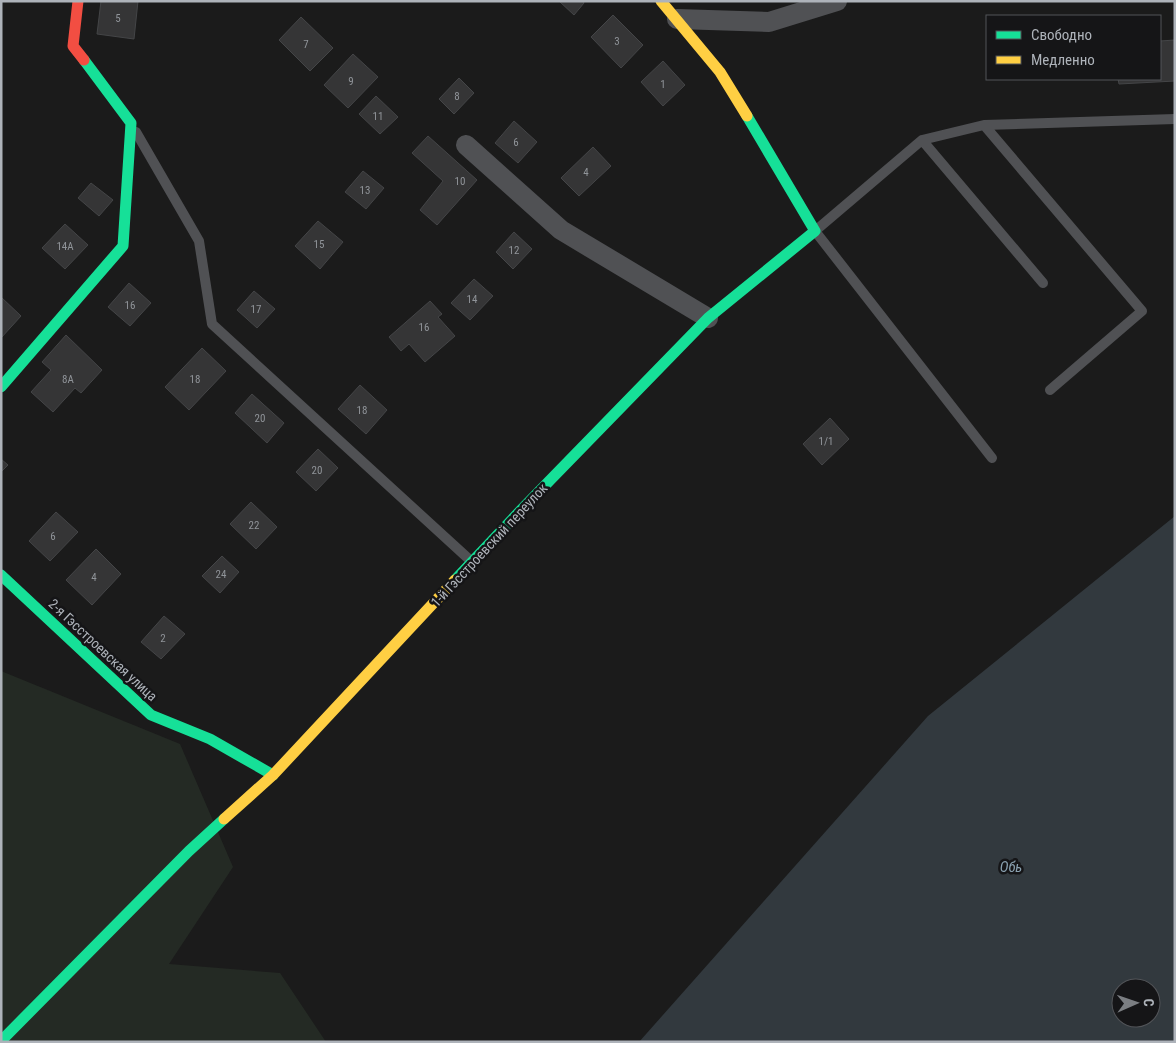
<svg xmlns="http://www.w3.org/2000/svg" width="1176" height="1043" font-family="'Roboto Condensed',sans-serif">
	<style>
		.green { fill: #242a24 }
		.water { fill: #32393e; fill-rule: evenodd }
		.building { fill: #353536; stroke: #444547 }
		.lines { fill: none; stroke-linecap: round; stroke-linejoin: round }
		.lane { stroke: #505154; stroke-width: 10 }
		.street { stroke: #505154; stroke-width: 20 }
		.fast { stroke: #16e098; stroke-width: 11 }
		.slow { stroke: #ffcf43; stroke-width: 11 }
		.jam { stroke: #f24e42; stroke-width: 11 }
		.labels { text-anchor: middle; stroke-width: 5; stroke-linejoin: round; paint-order: stroke }
		.number-label { font-size: 11px; fill: #909499 }
		.street-label { font-size: 14px; fill: #aeb3ba; stroke: #151517 }
		.water-label { font-size: 15px; font-style: italic; fill: #8aa1b0; stroke: #151517 }
	</style>
	<rect width="100%" height="100%" fill="#1b1b1b"/>
	<path class="green" d="M1,671l179,73 53,123 -64,97 111,9 46,69h-325z"/>
	<path class="water" d="M1175,516v526h-536l289,-326zM1121,988h30v30h-30z"/>
	<path class="building" d="M101,1h37l-4,38 -37,-5z
		M559,1h24l1,2 -10,12z
		M613,15l30,30 -22,23 -30,-31z
		M301,17l32,31 -23,23 -31,-31z
		M1175,40v41l-56,3 -1,-5h42v-38z
		M353,54l25,23 -30,31 -24,-23z
		M663,61l22,24 -22,21 -22,-24z
		M459,78l15,15 -20,21 -15,-15z
		M376,96l22,21 -18,17 -21,-20z
		M514,121l23,21 -19,21 -23,-20z
		M428,136l49,44 -40,45 -17,-15 23,-29 -31,-28z
		M593,147l18,19 -32,30 -18,-18z
		M363,171l21,17 -18,21 -21,-17z
		M91,183l22,17 -14,16 -21,-18z
		M318,221l25,21 -23,27 -25,-23z
		M65,224l23,21 -23,24 -23,-21z
		M514,232l18,17 -19,20 -17,-17z
		M474,279l19,17 -23,24 -19,-17z
		M129,283l22,20 -21,23 -22,-19z
		M254,291l21,18 -18,19 -20,-18z
		M1,297l20,19 -20,22z
		M430,301l12,13 -4,3 17,19 -30,26 -16,-18 -8,7 -12,-14z
		M66,335l36,35 -21,23 -6,-5 -22,24 -22,-20 20,-22 -9,-8z
		M202,348l24,23 -37,39 -24,-23z
		M360,385l27,25 -21,24 -28,-25z
		M252,394l32,29 -17,20 -32,-30z
		M830,418l19,21 -27,26 -19,-21z
		M318,449l20,19 -22,23 -20,-19z
		M1,459l7,6 -7,7z
		M251,502l26,25 -21,22 -26,-25z
		M56,512l22,20 -28,29 -21,-20z
		M96,549l25,25 -29,31 -26,-25z
		M222,556l17,16 -19,21 -18,-17z
		M164,616l21,18 -24,25 -20,-17z"/>
	<g class="lines">
		<path class="lane" d="M984,125l191,-6
			M136,132l63,109 13,83 259,237
			M922,140l62,-15 158,186 -92,79
			M992,458l-177,-227 107,-91 121,143"/>
		<path class="street" d="M677,19l92,3 68,-21
			M466,145l95,85 147,88"/>
		<path class="fast" d="M1,387l122,-141 8,-123 -47,-63
			M1,575l150,140 59,24 63,36
			M455,580l66,-70 187,-192 107,-87 -68,-115
			M1,1041l188,-190 35,-32"/>
		<path class="slow" d="M661,1l59,71 27,44
			M224,819l49,-44 182,-195"/>
		<path class="jam" d="M78,1l-5,45 11,14"/>
	</g>
	<g class="labels">
		<g class="number-label">
			<text x="118" y="22">5</text>
			<text x="617" y="45">3</text>
			<text x="306" y="48">7</text>
			<text x="351" y="85">9</text>
			<text x="663" y="88">1</text>
			<text x="457" y="100">8</text>
			<text x="378" y="120">11</text>
			<text x="516" y="146">6</text>
			<text x="586" y="176">4</text>
			<text x="460" y="185">10</text>
			<text x="365" y="194">13</text>
			<text x="319" y="248">15</text>
			<text x="65" y="250">14А</text>
			<text x="514" y="254">12</text>
			<text x="472" y="303">14</text>
			<text x="130" y="309">16</text>
			<text x="256" y="313">17</text>
			<text x="424" y="331">16</text>
			<text x="68" y="383">8А</text>
			<text x="195" y="383">18</text>
			<text x="362" y="414">18</text>
			<text x="260" y="422">20</text>
			<text x="826" y="445">1/1</text>
			<text x="317" y="474">20</text>
			<text x="254" y="529">22</text>
			<text x="53" y="540">6</text>
			<text x="221" y="578">24</text>
			<text x="94" y="581">4</text>
			<text x="163" y="642">2</text>
		</g>
		<g class="street-label">
			<text transform="translate(489 545) rotate(-47)" y="5">1-й Гэсстроевский переулок</text>
			<text transform="translate(103 650) rotate(43)" y="5">2-я Гэсстроевская улица</text>
		</g>
		<g class="water-label">
			<text x="1011" y="872">Обь</text>
		</g>
	</g>
	<rect width="1176" height="1043" fill="none" stroke="#aeb3ba" stroke-width="5"/>
	<rect x="986" y="15" width="175" height="65" fill="#151517" stroke="#525458"/>
	<rect x="996" y="31" width="25" height="8" fill="#16e098" stroke="#525458"/>
	<text x="1031" y="40" font-size="15" fill="#aeb3ba">Свободно</text>
	<rect x="996" y="56" width="25" height="8" fill="#ffcf43" stroke="#525458"/>
	<text x="1031" y="65" font-size="15" fill="#aeb3ba">Медленно</text>
	<g transform="translate(1136 1003) rotate(88)"><circle r="24" fill="#151517" stroke="#525458"/>
	<path d="M0-4L9 19L0 12L-9 19Z" fill="#7b7e82"/>
	<text y="-8" font-size="14" font-weight="bold" text-anchor="middle" fill="#aeb3ba">С</text>
	</g>
</svg>
